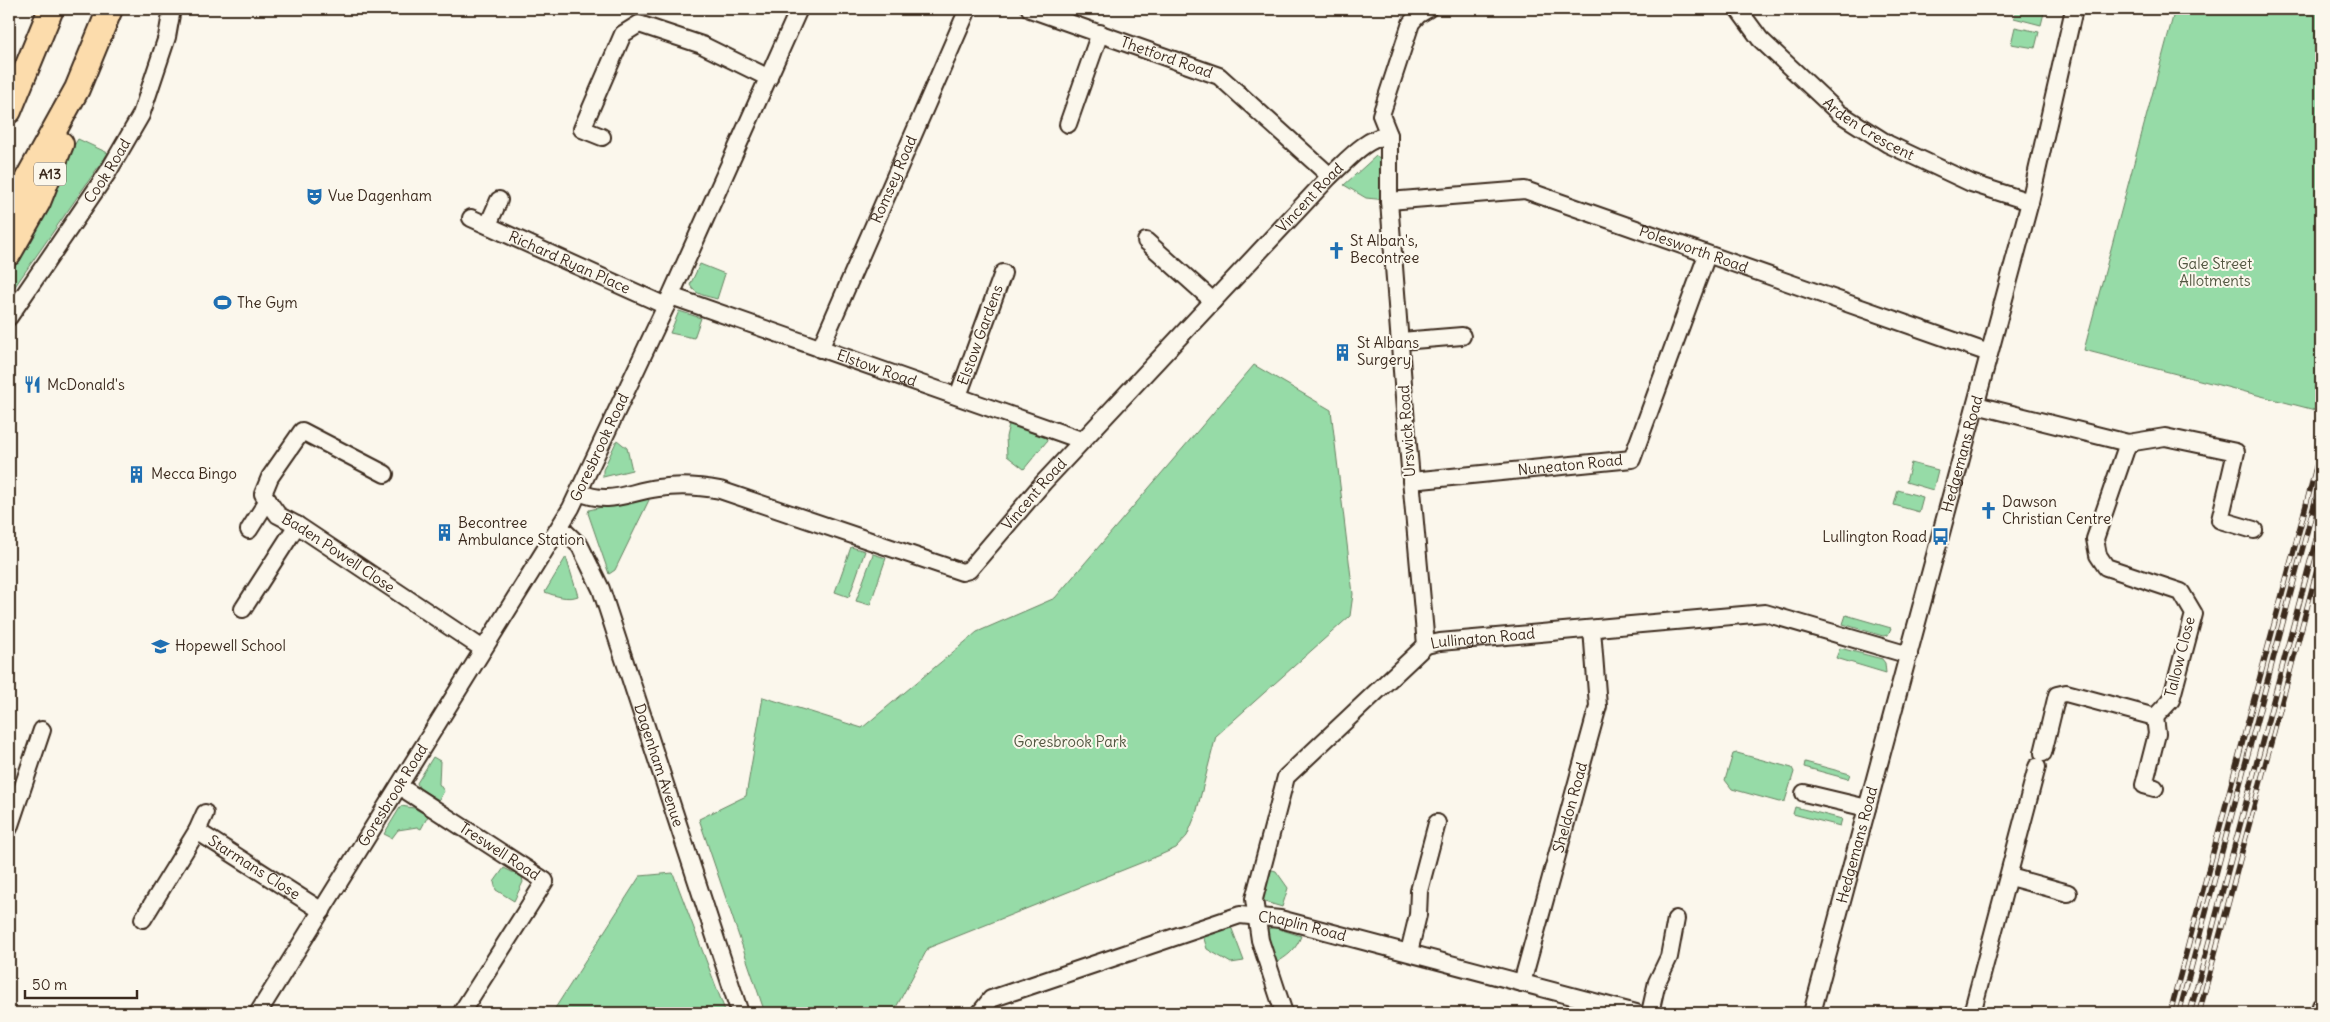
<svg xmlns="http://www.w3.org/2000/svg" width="2330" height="1022" font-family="Delius,sans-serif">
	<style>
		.green { fill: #96dba7; stroke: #688262 }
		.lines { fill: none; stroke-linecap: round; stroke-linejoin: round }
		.minor-casing { stroke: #3b2a1e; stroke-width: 20 }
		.highway-casing { stroke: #3b2a1e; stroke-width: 28 }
		.minor { stroke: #fbf7ec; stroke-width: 16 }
		.highway { stroke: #fcdcac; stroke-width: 24 }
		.rail-casing { stroke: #3b2a1e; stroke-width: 5.5 }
		.rail { stroke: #fbf7ec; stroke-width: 4; stroke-dasharray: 11; stroke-linecap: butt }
		.labels { text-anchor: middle; stroke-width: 4; stroke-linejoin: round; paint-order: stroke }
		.shield { fill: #fbf7ec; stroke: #75685c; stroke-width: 1 }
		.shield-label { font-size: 14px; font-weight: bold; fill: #3b2a1e }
		.street-label { font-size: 15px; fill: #3b2a1e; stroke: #fbf7ec }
		.poi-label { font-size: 15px; fill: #3b2a1e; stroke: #fbf7ec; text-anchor: start }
		.park-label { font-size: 15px; fill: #525640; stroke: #fbf7ec }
	</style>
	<rect width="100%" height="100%" fill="#fbf7ec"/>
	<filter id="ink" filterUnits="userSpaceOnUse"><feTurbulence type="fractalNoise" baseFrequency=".02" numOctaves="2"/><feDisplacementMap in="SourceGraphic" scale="10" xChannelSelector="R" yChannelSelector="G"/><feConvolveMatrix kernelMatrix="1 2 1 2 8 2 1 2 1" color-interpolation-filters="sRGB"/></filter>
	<g filter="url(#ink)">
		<path class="green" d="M2016,9h29l-4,16 -27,-7z
			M2175,9h146v375l-6,26 -231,-60z
			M2015,27l24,5 -4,16 -24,-4z
			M78,139l30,14 -99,142v-39z
			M1376,156l6,3 4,41 -20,-2 -22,-13z
			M700,264l25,10 -8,25c-10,-3 -22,-4 -27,-14z
			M679,311l22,7 -7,20 -24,-5z
			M1254,365l77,45 22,184 -3,22 -134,120 -20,78 -9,22 -11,12 -18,8 -230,92 -35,65h-128l-66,-194 47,-23 17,-99 99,31 115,-96 78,-34z
			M1009,424l37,13 1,4 -23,28 -17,-13 -1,-19z
			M617,440l10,8 5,22 -29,7v-7z
			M1911,463l27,7 -5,20 -27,-8z
			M1898,490l25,7 -4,15 -25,-7z
			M648,496l1,4 -34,70 -6,4 -21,-61 1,-3z
			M851,547l14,4 -16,46 -14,-5z
			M873,554l13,4 -16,47 -14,-4z
			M566,557l12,39c-10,4 -23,0 -33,-4z
			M1846,615l45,13 -3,7 -5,1 -40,-12z
			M1840,648l42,11 3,4 1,10 -50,-15z
			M1737,753l55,15 2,4 -9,29 -6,1 -47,-13 -7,-9 8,-26z
			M433,757l7,4 -1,23 5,7 -5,9 -20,-12 -2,-5z
			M1805,762l45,12 -2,5 -44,-12z
			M401,806l13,2 14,8 -7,13 -4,-2 -19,3 -6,8 -8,-4z
			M1795,807l47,12 -2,7 -47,-12z
			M504,868l18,9 1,5 -9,19 -18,-11 -2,-8z
			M1265,868l11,3 12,17 -6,19 -23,-7z
			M673,873l53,140h-174l88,-137z
			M1228,924l4,5 12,32 -13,2 -24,-14 -5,-17z
			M1273,927l28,9c-5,14 -13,20 -27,28l-8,-34z"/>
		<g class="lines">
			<defs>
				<g id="minor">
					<path id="s1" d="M1030,9l189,67 111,100"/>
					<path id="s2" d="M1738,9l22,30 79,74 49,31 83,39 59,19"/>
					<path d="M1068,124l32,-91"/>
					<path d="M602,137l-20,-8 41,-95 16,-10 63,21 67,33"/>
					<path id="s3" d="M1389,201l136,-11 464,163"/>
					<path id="s4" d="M471,218l195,88"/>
					<path d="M488,225l11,-25"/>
					<path d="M1146,241l67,60"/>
					<path id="s5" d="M671,296l410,144"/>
					<path id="s6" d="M9,317l99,-145 33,-57 26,-78 5,-28"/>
					<path d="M1401,341l61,-5"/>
					<path id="s7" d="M820,349l148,-340"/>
					<path id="s8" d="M958,396l45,-123"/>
					<path d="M1976,405l152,38 -33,96 3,16 8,12 75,25 13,22 -23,86 -16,17 -89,-24 -9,2 -14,58"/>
					<path d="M2128,443l37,-6 71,15 -16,68 34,10"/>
					<path id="s9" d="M385,474l-83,-43 -32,46 -7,17 15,21 19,10 186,124"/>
					<path id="s10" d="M1411,481l221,-22 75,-204"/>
					<path id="s11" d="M579,492c31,14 48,0 79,-4 21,-3 41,-2 62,2l242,82 7,-2 74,-87 287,-307c17,-15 35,-38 59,-41"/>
					<path id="s12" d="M560,527l20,19 21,43 139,424"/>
					<path d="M249,530l19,-30"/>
					<path d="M243,609l54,-84"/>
					<path d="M1426,645l-20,-222 -17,-222v-66l-8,-20 30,-92 7,-8 10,-6"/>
					<path id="s13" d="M399,786l146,95 -84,132"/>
					<path d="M2155,788l-11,-3 13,-51 -2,-17"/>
					<path d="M1804,793l63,15"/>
					<path d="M9,828l33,-98"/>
					<path d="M197,831l8,-18"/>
					<path d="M2010,877l58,16"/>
					<path id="s14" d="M143,919l54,-88 125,80"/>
					<path d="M1409,952l9,-37 1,-24 18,-68"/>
					<path id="s15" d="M1522,983l76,-277 -6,-77"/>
					<path id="s16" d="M258,1013l313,-505 95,-202 133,-297"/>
					<path id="s17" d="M980,1013l11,-14 249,-84 40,4 356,94"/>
					<path id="s18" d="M1284,1013l-24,-73 -6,-41 32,-122 140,-132 14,-3 325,-29 144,42"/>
					<path d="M1650,1013l7,-31 12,-25 7,-38"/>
					<path id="s19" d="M1812,1013l218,-811 44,-193"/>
					<path d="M1972,1013l65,-246"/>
					<path d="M2319,1013l2,-7"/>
				</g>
				<path id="highway" d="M9,111l42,-102
					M9,212l68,-123 33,-80
					M9,253l29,-51 23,-58"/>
			</defs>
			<use href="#minor" class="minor-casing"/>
			<use href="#highway" class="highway-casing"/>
			<use href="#minor" class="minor"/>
			<use href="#highway" class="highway"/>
			<defs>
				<path id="rail" d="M2170,1013l151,-564
					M2179,1013l142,-534
					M2190,1013l131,-492
					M2199,1013l122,-458"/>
			</defs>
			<use href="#rail" class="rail-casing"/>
			<use href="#rail" class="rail"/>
		</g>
	</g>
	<defs>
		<symbol id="theatre-bare" viewBox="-9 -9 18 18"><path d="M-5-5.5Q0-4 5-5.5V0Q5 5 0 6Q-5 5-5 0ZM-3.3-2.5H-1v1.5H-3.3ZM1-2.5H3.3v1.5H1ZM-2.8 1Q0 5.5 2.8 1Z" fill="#1f6fb2" stroke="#fbf7ec" stroke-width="2.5" paint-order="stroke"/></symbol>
		<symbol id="church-bare" viewBox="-9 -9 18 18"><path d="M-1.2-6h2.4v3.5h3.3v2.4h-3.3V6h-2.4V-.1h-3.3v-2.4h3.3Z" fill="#1f6fb2" stroke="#fbf7ec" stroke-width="2.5" paint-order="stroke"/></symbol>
		<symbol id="stadium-bare" viewBox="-9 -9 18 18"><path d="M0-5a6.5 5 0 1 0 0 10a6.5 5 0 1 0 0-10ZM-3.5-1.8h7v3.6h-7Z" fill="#1f6fb2" stroke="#fbf7ec" stroke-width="2.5" paint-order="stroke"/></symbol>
		<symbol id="building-bare" viewBox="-9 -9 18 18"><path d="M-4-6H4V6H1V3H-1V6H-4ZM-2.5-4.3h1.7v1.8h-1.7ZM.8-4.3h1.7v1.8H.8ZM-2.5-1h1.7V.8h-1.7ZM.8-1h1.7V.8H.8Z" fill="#1f6fb2" stroke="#fbf7ec" stroke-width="2.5" paint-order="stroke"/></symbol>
		<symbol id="restaurant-bare" viewBox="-9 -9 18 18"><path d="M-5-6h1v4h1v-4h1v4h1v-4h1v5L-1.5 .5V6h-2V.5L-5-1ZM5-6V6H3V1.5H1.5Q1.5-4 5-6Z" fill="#1f6fb2" stroke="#fbf7ec" stroke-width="2.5" paint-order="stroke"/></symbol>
		<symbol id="bus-bare" viewBox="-9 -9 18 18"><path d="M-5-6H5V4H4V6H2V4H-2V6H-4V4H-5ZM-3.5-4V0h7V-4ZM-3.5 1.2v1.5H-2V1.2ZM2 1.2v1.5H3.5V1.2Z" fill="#1f6fb2" stroke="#fbf7ec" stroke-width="2.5" paint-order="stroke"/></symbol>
		<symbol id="school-bare" viewBox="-9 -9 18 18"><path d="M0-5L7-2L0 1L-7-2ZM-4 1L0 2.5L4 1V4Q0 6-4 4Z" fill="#1f6fb2" stroke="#fbf7ec" stroke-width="2.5" paint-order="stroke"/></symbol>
	</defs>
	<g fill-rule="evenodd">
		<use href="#theatre-bare" x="302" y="184" width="25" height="25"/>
		<use href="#church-bare" x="1324" y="238" width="25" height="25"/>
		<use href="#stadium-bare" x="210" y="290" width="25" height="25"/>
		<use href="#building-bare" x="1330" y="340" width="25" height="25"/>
		<use href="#restaurant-bare" x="20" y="372" width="25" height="25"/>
		<use href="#building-bare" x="124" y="462" width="25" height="25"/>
		<use href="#church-bare" x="1976" y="498" width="25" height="25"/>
		<use href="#building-bare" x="432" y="520" width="25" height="25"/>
		<use href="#bus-bare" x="1928" y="524" width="25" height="25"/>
		<use href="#school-bare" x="148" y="634" width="25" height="25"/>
	</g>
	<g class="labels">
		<rect class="shield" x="34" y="162.5" width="32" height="23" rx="4"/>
		<g class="shield-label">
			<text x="50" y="179">A13</text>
		</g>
		<g class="street-label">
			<text dy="5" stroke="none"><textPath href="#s1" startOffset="145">Thetford Road</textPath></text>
			<text dy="5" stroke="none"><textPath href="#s2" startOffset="179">Arden Crescent</textPath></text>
			<text dy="5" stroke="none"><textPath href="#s6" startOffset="176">Cook Road</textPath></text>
			<text dy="5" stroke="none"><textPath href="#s7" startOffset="185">Romsey Road</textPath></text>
			<text dy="5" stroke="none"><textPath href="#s11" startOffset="911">Vincent Road</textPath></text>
			<text dy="5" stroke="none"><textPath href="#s3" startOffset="315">Polesworth Road</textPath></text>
			<text dy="5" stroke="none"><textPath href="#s4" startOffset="108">Richard Ryan Place</textPath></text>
			<text dy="5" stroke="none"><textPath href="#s8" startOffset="65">Elstow Gardens</textPath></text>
			<text dy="5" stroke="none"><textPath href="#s5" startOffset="218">Elstow Road</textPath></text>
			<text transform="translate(1407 431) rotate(-94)" y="5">Urswick Road</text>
			<text dy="5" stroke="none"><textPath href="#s16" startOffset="661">Goresbrook Road</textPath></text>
			<text dy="5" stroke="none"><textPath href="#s19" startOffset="579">Hedgemans Road</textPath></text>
			<text dy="5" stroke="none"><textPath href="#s10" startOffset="160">Nuneaton Road</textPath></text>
			<text dy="5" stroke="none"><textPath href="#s11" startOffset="506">Vincent Road</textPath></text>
			<text dy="5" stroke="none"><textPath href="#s9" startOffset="265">Baden Powell Close</textPath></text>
			<text dy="5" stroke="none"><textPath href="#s18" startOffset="494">Lullington Road</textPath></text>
			<text transform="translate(2180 657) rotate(-76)" y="5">Tallow Close</text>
			<text dy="5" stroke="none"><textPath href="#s12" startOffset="261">Dagenham Avenue</textPath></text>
			<text dy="5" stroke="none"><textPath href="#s16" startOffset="256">Goresbrook Road</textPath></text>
			<text dy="5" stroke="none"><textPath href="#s15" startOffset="182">Sheldon Road</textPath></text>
			<text dy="5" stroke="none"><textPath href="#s19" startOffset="174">Hedgemans Road</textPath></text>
			<text dy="5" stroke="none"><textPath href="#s13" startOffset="120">Treswell Road</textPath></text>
			<text dy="5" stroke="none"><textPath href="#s14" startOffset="171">Starmans Close</textPath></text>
			<text dy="5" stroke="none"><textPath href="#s17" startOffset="344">Chaplin Road</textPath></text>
		</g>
		<g class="poi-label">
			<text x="328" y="201">Vue Dagenham</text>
			<text x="1350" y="246">St Alban's,<tspan x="1350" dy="17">Becontree</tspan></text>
			<text x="237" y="308">The Gym</text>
			<text x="1357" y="348">St Albans<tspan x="1357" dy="17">Surgery</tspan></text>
			<text x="47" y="390">McDonald's</text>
			<text x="151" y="479">Mecca Bingo</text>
			<text x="2002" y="507">Dawson<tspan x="2002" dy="17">Christian Centre</tspan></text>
			<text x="458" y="528">Becontree<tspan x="458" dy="17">Ambulance Station</tspan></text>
			<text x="1927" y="542" text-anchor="end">Lullington Road</text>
			<text x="175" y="651">Hopewell School</text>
		</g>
		<g class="park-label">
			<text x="2215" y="269">Gale Street<tspan x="2215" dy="17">Allotments</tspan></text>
			<text x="1070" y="747">Goresbrook Park</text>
		</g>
	</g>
	<rect width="2330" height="1022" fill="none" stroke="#fbf7ec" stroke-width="30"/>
	<rect x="15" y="15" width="2300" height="992" fill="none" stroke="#3b2a1e" stroke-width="2" filter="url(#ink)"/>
	<path d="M25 990v8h112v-8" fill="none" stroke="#3b2a1e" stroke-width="2.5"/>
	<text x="32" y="990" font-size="15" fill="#3b2a1e" stroke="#fbf7ec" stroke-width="4" paint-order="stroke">50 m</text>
</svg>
